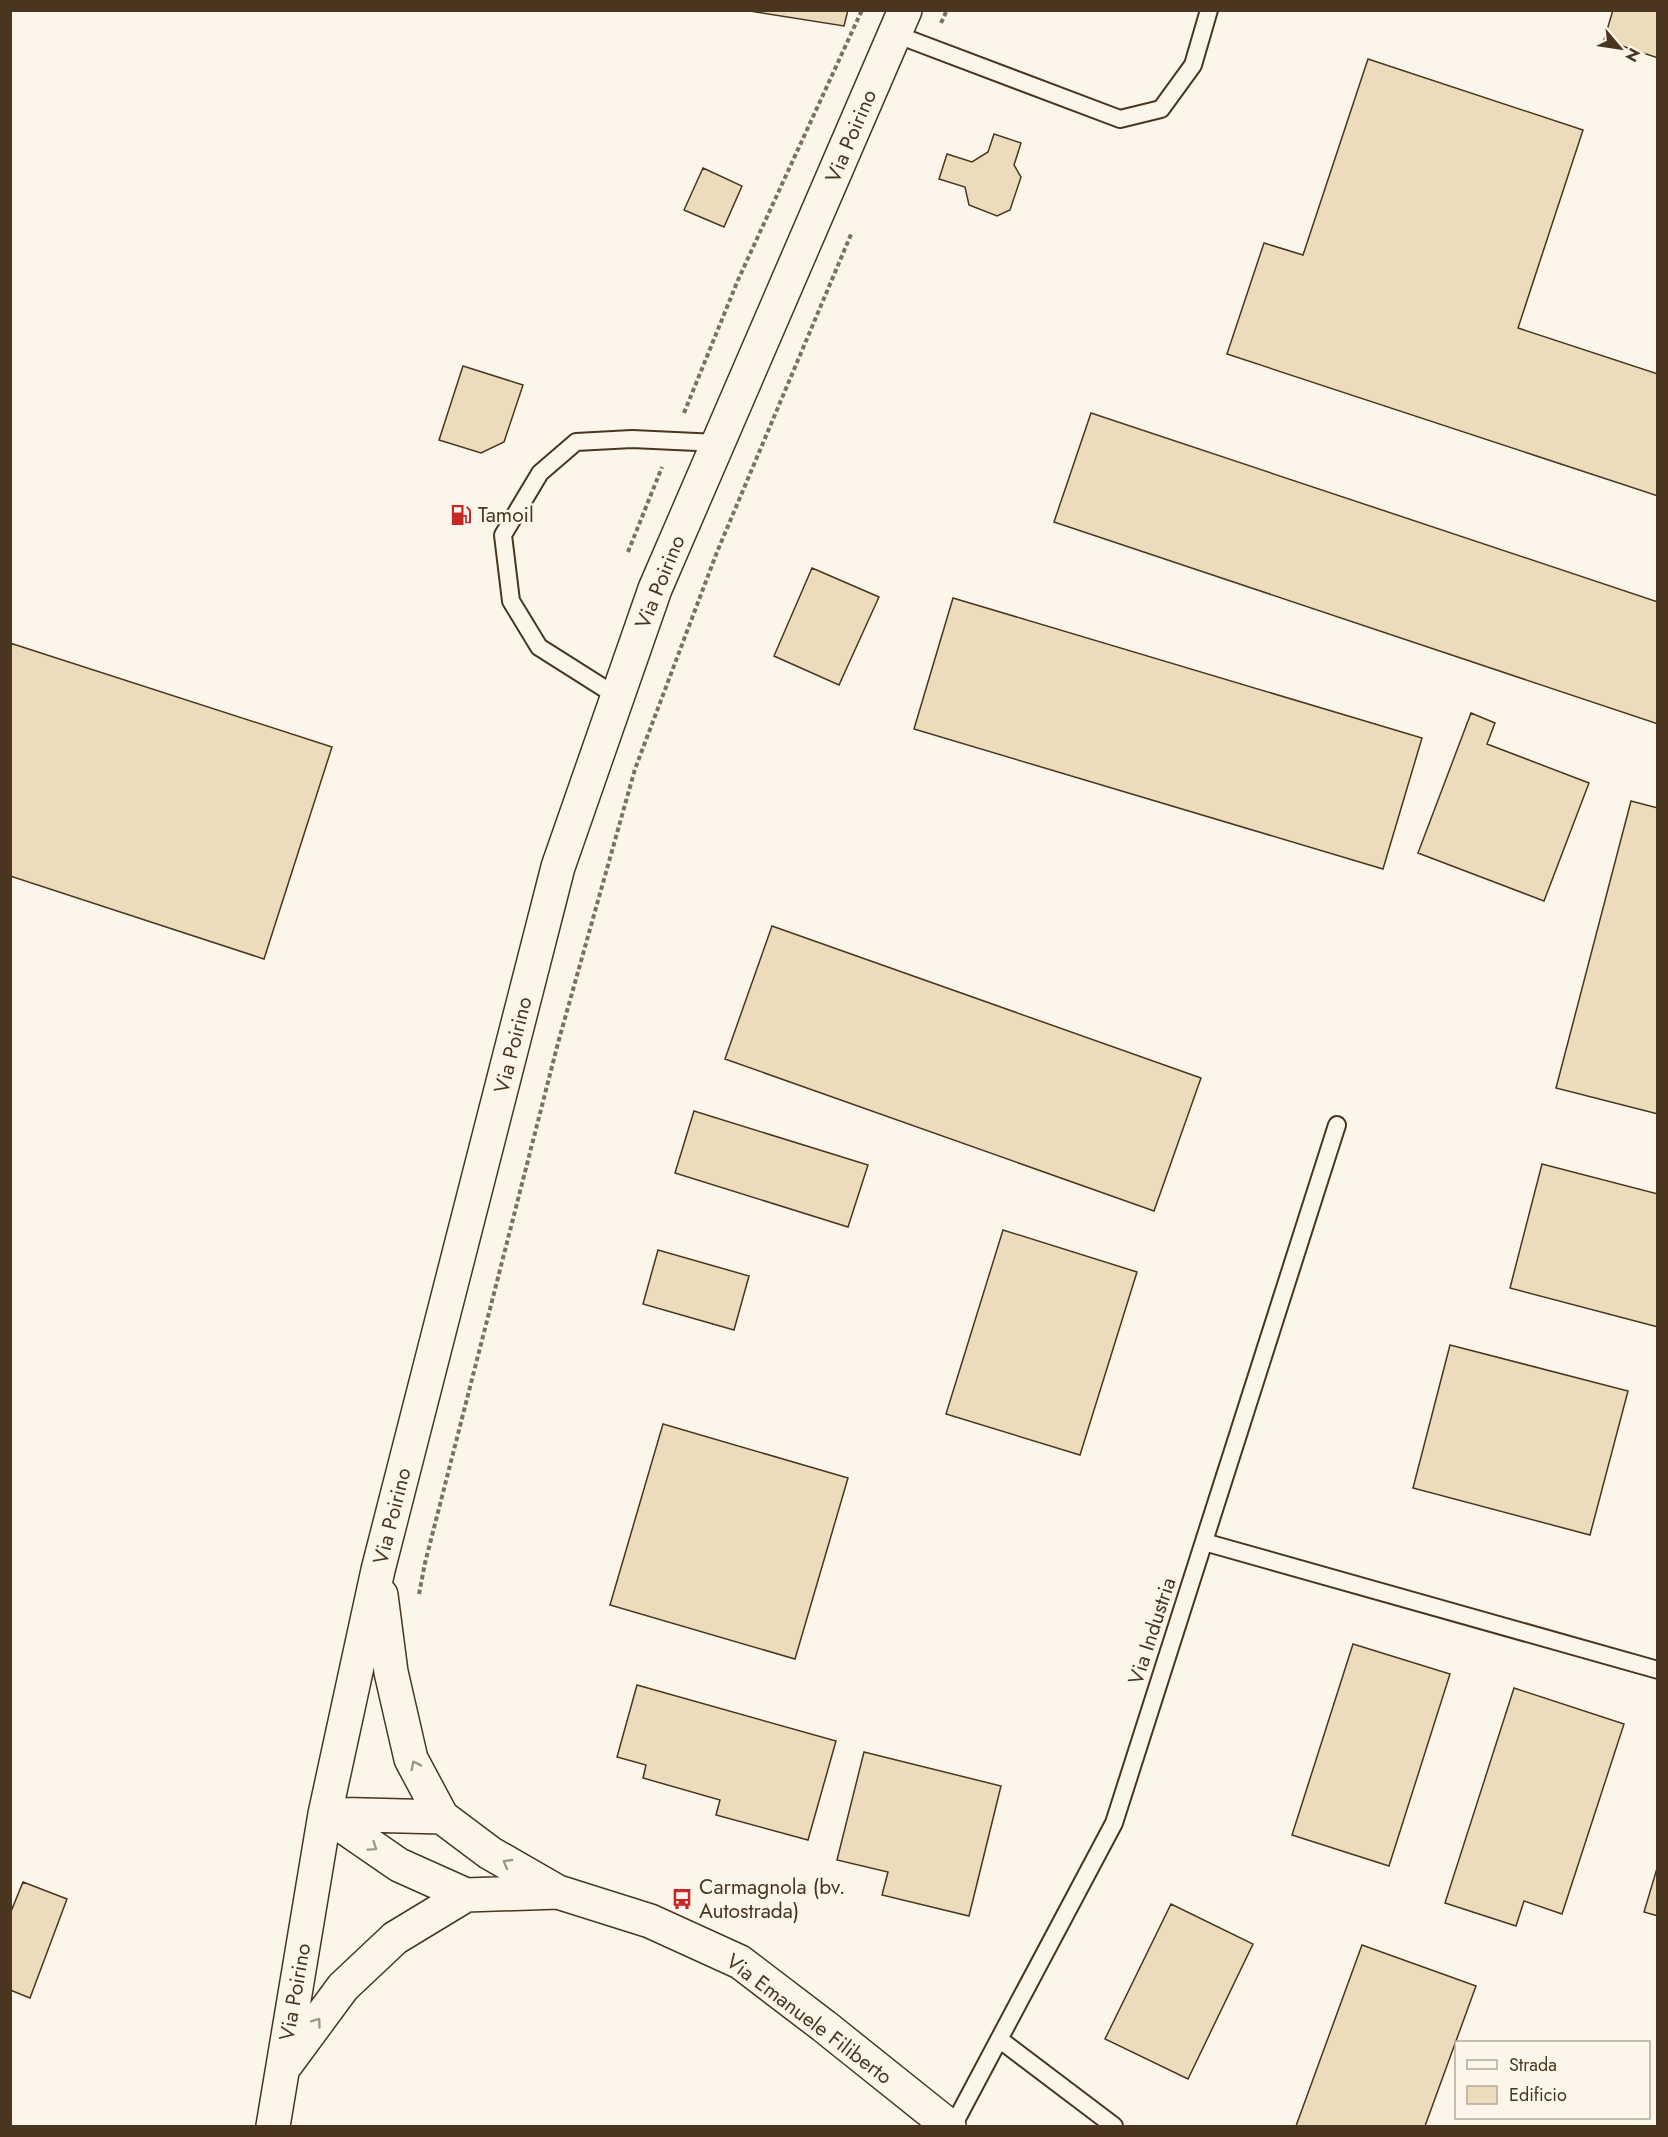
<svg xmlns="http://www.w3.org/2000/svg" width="1668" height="2137" font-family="Jost,sans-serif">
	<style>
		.building { fill: #ecdcbc; stroke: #4a3520; stroke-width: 1.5 }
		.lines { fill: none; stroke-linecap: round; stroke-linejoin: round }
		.service-casing { stroke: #4a3520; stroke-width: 20 }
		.secondary-casing { stroke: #4a3520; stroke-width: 36 }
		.path { stroke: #7f6f5c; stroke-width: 4; stroke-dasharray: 4.5 3; stroke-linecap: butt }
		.service { stroke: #fbf6e9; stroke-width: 16 }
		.secondary { stroke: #fbf6e9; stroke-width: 33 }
		.oneway { stroke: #a29684 }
		.labels { text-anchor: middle; stroke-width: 4.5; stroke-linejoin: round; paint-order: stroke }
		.street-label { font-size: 21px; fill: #4a3520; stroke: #fbf6e9 }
		.poi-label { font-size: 21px; fill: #4a3520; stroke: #fbf6e9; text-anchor: start }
	</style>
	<rect width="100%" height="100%" fill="#fbf6e9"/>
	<path class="building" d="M743,10h105l-4,16z
		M1613,10h45v48l-54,-18z
		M1368,59l215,71 -65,198 140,46v122l-431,-142 37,-111 39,12z
		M994,134l27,9 -7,22 7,12 -11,33 -13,6 -28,-11 -4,-18 -26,-8 8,-25 25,8 16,-10z
		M703,168l39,18 -18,41 -40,-17z
		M463,366l60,19 -19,57 -23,11 -42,-13z
		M1091,413l567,189v122l-604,-202z
		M812,568l67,29 -40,88 -65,-29z
		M953,598l469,140 -39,131 -469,-140z
		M10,643l322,104 -68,212 -254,-83z
		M1471,713l24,10 -8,21 102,39 -45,118 -126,-48z
		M1631,801l27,7v306l-102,-26z
		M772,926l429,152 -47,133 -429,-152z
		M694,1111l174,54 -20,62 -173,-54z
		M1542,1164l116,30v133l-148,-39z
		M1003,1230l134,42 -57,183 -134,-41z
		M658,1250l91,26 -15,54 -91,-26z
		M1450,1345l178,46 -38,144 -177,-47z
		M663,1424l185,54 -53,181 -185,-54z
		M1353,1644l97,30 -61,192 -97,-31z
		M637,1685l199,56 -28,99 -92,-25 4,-15 -77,-22 3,-13 -29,-8z
		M1514,1688l110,36 -62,190 -38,-13 -8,25 -71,-23z
		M864,1752l137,34 -32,130 -87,-21 6,-23 -51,-12z
		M1658,1865v51l-14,-4z
		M23,1882l44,17 -37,99 -20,-8v-76z
		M1171,1904l82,40 -65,135 -83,-40z
		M1362,1945l114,41 -51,140h-129z"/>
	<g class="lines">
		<defs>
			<path id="service" d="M895,34l225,85 41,-10 32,-44 16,-55
				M618,697l-79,-50 -28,-46 -8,-66 37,-62 36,-31 56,-3 86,4
				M1204,1542l454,128
				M999,2039l115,87
				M953,2126l161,-303 223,-698"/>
			<path id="secondary" d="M381,1595l10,77 20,87 31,58 48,36 68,39 92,29 90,41 84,64 125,100
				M325,1814l74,51 67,30 92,-3
				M325,1814l117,3
				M287,2063l56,-76 52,-49 71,-43
				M273,2126l52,-312 53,-244 180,-703 97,-278 250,-579"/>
		</defs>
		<use href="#service" class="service-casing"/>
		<use href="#secondary" class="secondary-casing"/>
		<path class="path" d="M941,23l6,-13
			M684,413l54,-133 124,-270
			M628,552l34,-85
			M419,1594l6,-31 133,-520 77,-274 82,-217 135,-320"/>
		<use href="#service" class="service"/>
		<use href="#secondary" class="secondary"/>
	</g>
	<defs><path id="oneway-chevron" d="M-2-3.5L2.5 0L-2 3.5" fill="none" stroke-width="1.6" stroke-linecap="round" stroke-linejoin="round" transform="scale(1.5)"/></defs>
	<g class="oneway">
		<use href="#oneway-chevron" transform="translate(415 1765) rotate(-116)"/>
		<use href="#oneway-chevron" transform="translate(373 1847) rotate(35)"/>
		<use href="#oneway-chevron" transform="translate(507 1863) rotate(-150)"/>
		<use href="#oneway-chevron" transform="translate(317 2022) rotate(-54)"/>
	</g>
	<defs>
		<symbol id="fuel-bare" viewBox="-9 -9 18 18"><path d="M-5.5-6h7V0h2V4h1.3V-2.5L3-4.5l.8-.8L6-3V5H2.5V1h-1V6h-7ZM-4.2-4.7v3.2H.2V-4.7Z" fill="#c62828" stroke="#fbf6e9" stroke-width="2.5" paint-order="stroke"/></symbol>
		<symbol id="bus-bare" viewBox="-9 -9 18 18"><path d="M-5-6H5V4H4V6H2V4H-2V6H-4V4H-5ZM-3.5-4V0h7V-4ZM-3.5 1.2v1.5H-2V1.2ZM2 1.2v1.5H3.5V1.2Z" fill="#c62828" stroke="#fbf6e9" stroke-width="2.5" paint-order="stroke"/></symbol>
	</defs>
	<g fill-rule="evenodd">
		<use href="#fuel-bare" x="446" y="500" width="30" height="30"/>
		<use href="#bus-bare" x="667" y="1884" width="30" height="30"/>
	</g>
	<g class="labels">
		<g class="street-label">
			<text transform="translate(851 136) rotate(-67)" y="7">Via Poirino</text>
			<text transform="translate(660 582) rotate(-68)" y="7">Via Poirino</text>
			<text transform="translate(513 1045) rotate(-76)" y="7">Via Poirino</text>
			<text transform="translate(392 1516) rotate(-76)" y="7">Via Poirino</text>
			<text transform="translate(1152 1631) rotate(-72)" y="7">Via Industria</text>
			<text transform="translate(295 1992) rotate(-80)" y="7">Via Poirino</text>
			<text transform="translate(809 2019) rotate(37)" y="7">Via Emanuele Filiberto</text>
		</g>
		<g class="poi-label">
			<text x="478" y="522">Tamoil</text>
			<text x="699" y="1894">Carmagnola (bv.<tspan x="699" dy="24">Autostrada)</tspan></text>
		</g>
	</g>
	<rect width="1668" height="2137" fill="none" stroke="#4a3520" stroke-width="24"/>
	<rect x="1455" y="2041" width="195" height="78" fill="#fbf6e9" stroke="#b4a999" stroke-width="1.5"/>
	<rect x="1467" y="2060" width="30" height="9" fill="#fbf6e9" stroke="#b4a999" stroke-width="1.5"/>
	<text x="1509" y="2071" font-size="18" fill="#4a3520">Strada</text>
	<rect x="1467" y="2086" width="30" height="18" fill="#ecdcbc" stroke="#b4a999" stroke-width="1.5"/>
	<text x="1509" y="2101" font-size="18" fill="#4a3520">Edificio</text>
	<g transform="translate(1620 48) rotate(119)" stroke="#fbf6e9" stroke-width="4.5" paint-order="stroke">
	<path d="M0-4.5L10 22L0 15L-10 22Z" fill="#4a3520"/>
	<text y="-9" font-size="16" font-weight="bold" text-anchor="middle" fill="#4a3520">N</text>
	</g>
</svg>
